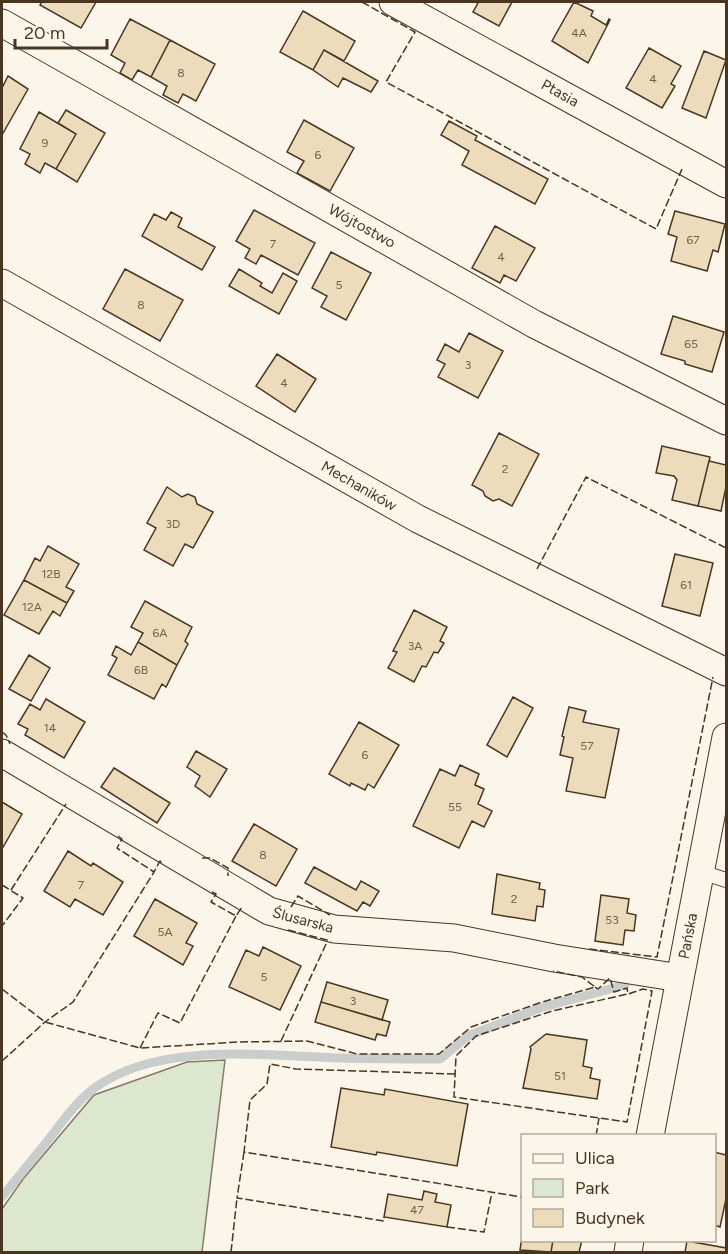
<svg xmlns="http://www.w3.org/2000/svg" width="728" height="1254" font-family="Figtree,sans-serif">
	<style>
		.green { fill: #dce7d0; stroke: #887966; stroke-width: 1.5 }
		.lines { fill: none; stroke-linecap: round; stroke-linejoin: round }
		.stream { stroke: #c9cecd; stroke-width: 9 }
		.building { fill: #ecdcbc; stroke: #4a3520; stroke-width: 1.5 }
		.lane-casing { stroke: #4a3520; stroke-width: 16 }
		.street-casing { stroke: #4a3520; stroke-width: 29 }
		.lane { stroke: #fbf6e9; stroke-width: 14 }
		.street { stroke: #fbf6e9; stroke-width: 27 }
		.fence { stroke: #4a3520; stroke-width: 1.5; stroke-dasharray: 8 3; stroke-linecap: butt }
		.labels { text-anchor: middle; stroke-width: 4.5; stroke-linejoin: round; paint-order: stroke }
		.number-label { font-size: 12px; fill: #725f47 }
		.street-label { font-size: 15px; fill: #4a3520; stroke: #fbf6e9 }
	</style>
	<rect width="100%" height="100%" fill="#fbf6e9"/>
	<path class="green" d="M225,1060l-23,192h-200v-43l21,-30 71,-84 93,-33z"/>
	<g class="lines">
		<path class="stream" d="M2,1197c17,-21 34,-42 51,-63 12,-16 26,-35 43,-47 65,-46 169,-31 244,-29 33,1 67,1 100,1l28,-23 72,-28 85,-23"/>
	</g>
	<path class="building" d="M42,2h54l-15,26 -41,-23z
		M475,2h37l-13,24 -26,-14 5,-9z
		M574,2l19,9 -2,5 15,9 3,-6 1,1 -22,43 -36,-22z
		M303,11l52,30 -11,20 -20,-11 -11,20 -33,-18z
		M130,19l40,21 -19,37 -13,-7 -6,10 -12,-7 5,-10 -14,-8z
		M170,40l45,24 -19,37 -13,-7 -5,9 -15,-8 4,-9 -16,-9z
		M649,48l32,18 -10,18 4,2 -13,22 -36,-20z
		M324,50l54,31 -7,11 -28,-14 -5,9 -25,-17z
		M704,51l22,9 -20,58 -24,-10z
		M8,76l20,13 -26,46v-47z
		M66,110l39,23 -28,49 -21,-13 20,-35 -18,-11z
		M39,112l37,22 -20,35 -11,-6 -5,10 -15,-9 5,-10 -10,-5z
		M304,120l50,28 -24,43 -33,-18 7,-12 -17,-9z
		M449,121l28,15 -2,4 73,39 -13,25 -73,-39 7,-14 -28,-16z
		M254,210l61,33 -17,32 -37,-20 -5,9 -11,-6 5,-9 -14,-8z
		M675,211l50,13 -7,28 -5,-2 -6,21 -36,-10 6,-24 -9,-3z
		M171,212l11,6 -4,9 37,20 -13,23 -60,-34 12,-22 12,6z
		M495,226l40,22 -19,33 -12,-6 -4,8 -28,-15z
		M331,252l40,21 -25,47 -25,-13 6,-11 -15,-8z
		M125,269l58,31 -23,41 -57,-32z
		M239,269l23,14 -2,3 12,7 11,-20 14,8 -18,33 -50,-28z
		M673,316l51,16 -12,40 -27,-8v-3l-24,-7z
		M469,333l34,18 -25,47 -40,-21 7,-13 -8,-4 8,-16 14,8z
		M277,354l39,25 -21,33 -39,-26z
		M499,433l40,21 -27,52 -13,-7 -6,2 -8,-5 -2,-5 -11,-6z
		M662,446l48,11 -12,49 -26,-6 5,-20 -3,-4 -18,-3z
		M709,461l17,4v22l-5,24 -23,-5z
		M167,487l15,10 6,-3 7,3 2,7 16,8 -20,36 -8,-4 -12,22 -29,-16 12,-22 -9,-5z
		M48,546l31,18 -13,23 8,4 -7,12 -43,-23 11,-22 5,3z
		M675,554l38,9 -13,53 -38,-10z
		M24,580l43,23 -7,13 -7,-5 -14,23 -35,-19z
		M145,601l47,26 -7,14 3,3 -11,21 -39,-23 5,-9 -12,-6z
		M414,610l33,17 -7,14 4,2 -6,10 -4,-1 -8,15 -4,-1 -8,16 -26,-14 9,-16 -4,-1z
		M138,642l39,23 -11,22 -4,-3 -8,15 -46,-24 9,-17 -5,-3 4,-9 15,9z
		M29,655l21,13 -19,33 -22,-12z
		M513,697l20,11 -26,49 -20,-12z
		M46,699l39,23 -21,36 -39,-23 3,-6 -10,-5 12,-20 10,6z
		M569,707l17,4 -3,11 36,7 -14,69 -39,-7 7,-33 -13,-3 4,-18 -2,-1z
		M359,722l40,23 -25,43 -6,-4 -3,6 -14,-7 -1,3 -21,-12z
		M196,751l31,18 -17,28 -15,-11 5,-10 -13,-9z
		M460,765l19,9 -4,11 9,4 -6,15 14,7 -8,16 -12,-6 -13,27 -46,-22 27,-57 15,7z
		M114,768l56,35 -13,20 -56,-36z
		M2,802l20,12 -20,35z
		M254,824l43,25 -21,37 -44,-25z
		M68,851l23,15 2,-3 30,19 -20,33 -28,-16 -5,8 -26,-16z
		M314,867l42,23 5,-9 18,10 -9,15 -7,-4 -6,9 -52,-28z
		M497,874l43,9 -1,6 6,1 -2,17 -6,-1 -2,15 -43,-7z
		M601,895l28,4 -2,14 9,2 -2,16 -9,-1 -2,15 -28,-4z
		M155,899l42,24 -11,20 7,3 -10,19 -49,-29z
		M263,947l38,19 -21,44 -51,-23 17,-37 13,6z
		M327,982l61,18 -6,20 -61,-18z
		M321,1002l69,20 -4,14 -9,-2 -2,6 -60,-18z
		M546,1034l41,6 -4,26 9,2 -2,10 10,2 -3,19 -74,-11 8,-39 -1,-2z
		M341,1088l43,7 1,-6 83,15 -11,62 -80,-14 -1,3 -45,-8z
		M714,1152l12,3v44l-6,28 -6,-2z
		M424,1191l13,3 -2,8 16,3 -4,22 -63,-10 4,-23 34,6z
		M522,1237v3h31l-2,12 -31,-2z
		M553,1240h29l-3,12h-28z
		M687,1241l39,7v4h-41z"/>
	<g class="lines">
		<defs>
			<path id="lane" d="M701,872l25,8"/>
			<path id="street" d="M393,2l333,182
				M2,23l532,301 192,97
				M2,283l416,236 308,153
				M2,753l267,158 65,18 120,9 100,20 126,20
				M650,1136l76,-399
				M628,1252l2,-12"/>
		</defs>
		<use href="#lane" class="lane-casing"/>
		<use href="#street" class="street-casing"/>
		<use href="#lane" class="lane"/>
		<use href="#street" class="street"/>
		<path class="fence" d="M362,2l53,30 -29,50 270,147 26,-60
			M537,569l49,-92 140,71
			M2,732l4,3 4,9
			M118,836l4,3 -5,9 37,24 6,-11 2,2
			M202,858h8l18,10v8
			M2,885l21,13 -21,28
			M11,890l55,-86
			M212,892l4,2 -5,8 25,14 6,-9
			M291,907l7,-11 32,19
			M288,930l43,11
			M589,949l68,8 56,-280
			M595,987l3,2 12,-11 4,14 13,-4 1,6 15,-5 9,2 -25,131 -173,-25 2,-41 20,-20 76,-25 76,-17
			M2,989l43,33 95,26 98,-6 69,-1 50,13h82l32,-27 68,-24 56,-16 -13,-10 -29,-6
			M281,1041l46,-99
			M140,1048l18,-35 22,10 56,-107
			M2,1061l43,-39 28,-20 81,-130
			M455,1074l-159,-5 -26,-5 -3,20 -17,16 -6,52 278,45
			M596,1136l3,-18
			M244,1152l-7,46 147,23v-4
			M447,1227l37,5 8,-40
			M231,1252l6,-54"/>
	</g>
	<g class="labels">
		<g class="number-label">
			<text x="579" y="37">4A</text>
			<text x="181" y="77">8</text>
			<text x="653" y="83">4</text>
			<text x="45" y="147">9</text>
			<text x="318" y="159">6</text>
			<text x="693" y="244">67</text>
			<text x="273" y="248">7</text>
			<text x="501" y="261">4</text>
			<text x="339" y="289">5</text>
			<text x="141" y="309">8</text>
			<text x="691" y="348">65</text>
			<text x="468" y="369">3</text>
			<text x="284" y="387">4</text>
			<text x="505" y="473">2</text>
			<text x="173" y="528">3D</text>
			<text x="51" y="578">12B</text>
			<text x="686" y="589">61</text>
			<text x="32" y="611">12A</text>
			<text x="160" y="637">6A</text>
			<text x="415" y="650">3A</text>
			<text x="141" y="674">6B</text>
			<text x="50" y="732">14</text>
			<text x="587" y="750">57</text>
			<text x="365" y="759">6</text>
			<text x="455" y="811">55</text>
			<text x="263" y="859">8</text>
			<text x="81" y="889">7</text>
			<text x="514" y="903">2</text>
			<text x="612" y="924">53</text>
			<text x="165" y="936">5A</text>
			<text x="264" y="981">5</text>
			<text x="353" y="1005">3</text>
			<text x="560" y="1080">51</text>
			<text x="417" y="1214">47</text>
		</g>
		<g class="street-label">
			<text transform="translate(560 93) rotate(29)" y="5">Ptasia</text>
			<text transform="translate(362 226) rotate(29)" y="5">Wójtostwo</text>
			<text transform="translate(359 486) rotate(30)" y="5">Mechaników</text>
			<text transform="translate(303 920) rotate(15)" y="5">Ślusarska</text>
			<text transform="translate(688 936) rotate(-79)" y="5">Pańska</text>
		</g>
	</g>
	<rect width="728" height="1254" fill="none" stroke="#4a3520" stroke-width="6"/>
	<rect x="521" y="1134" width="195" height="108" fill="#fbf6e9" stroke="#b4a999" stroke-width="1.5"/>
	<rect x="533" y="1154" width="30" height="9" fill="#fbf6e9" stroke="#b4a999" stroke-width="1.5"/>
	<text x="575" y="1164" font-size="18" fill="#4a3520">Ulica</text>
	<rect x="533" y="1179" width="30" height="18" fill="#dce7d0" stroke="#b4a999" stroke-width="1.5"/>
	<text x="575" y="1194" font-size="18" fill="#4a3520">Park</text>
	<rect x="533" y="1209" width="30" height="18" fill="#ecdcbc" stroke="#b4a999" stroke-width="1.5"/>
	<text x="575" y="1224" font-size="18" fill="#4a3520">Budynek</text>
	<path d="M15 39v9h92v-9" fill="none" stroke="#4a3520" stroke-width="3"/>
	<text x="24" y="39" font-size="18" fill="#4a3520" stroke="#fbf6e9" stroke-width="4.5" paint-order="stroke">20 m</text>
</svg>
